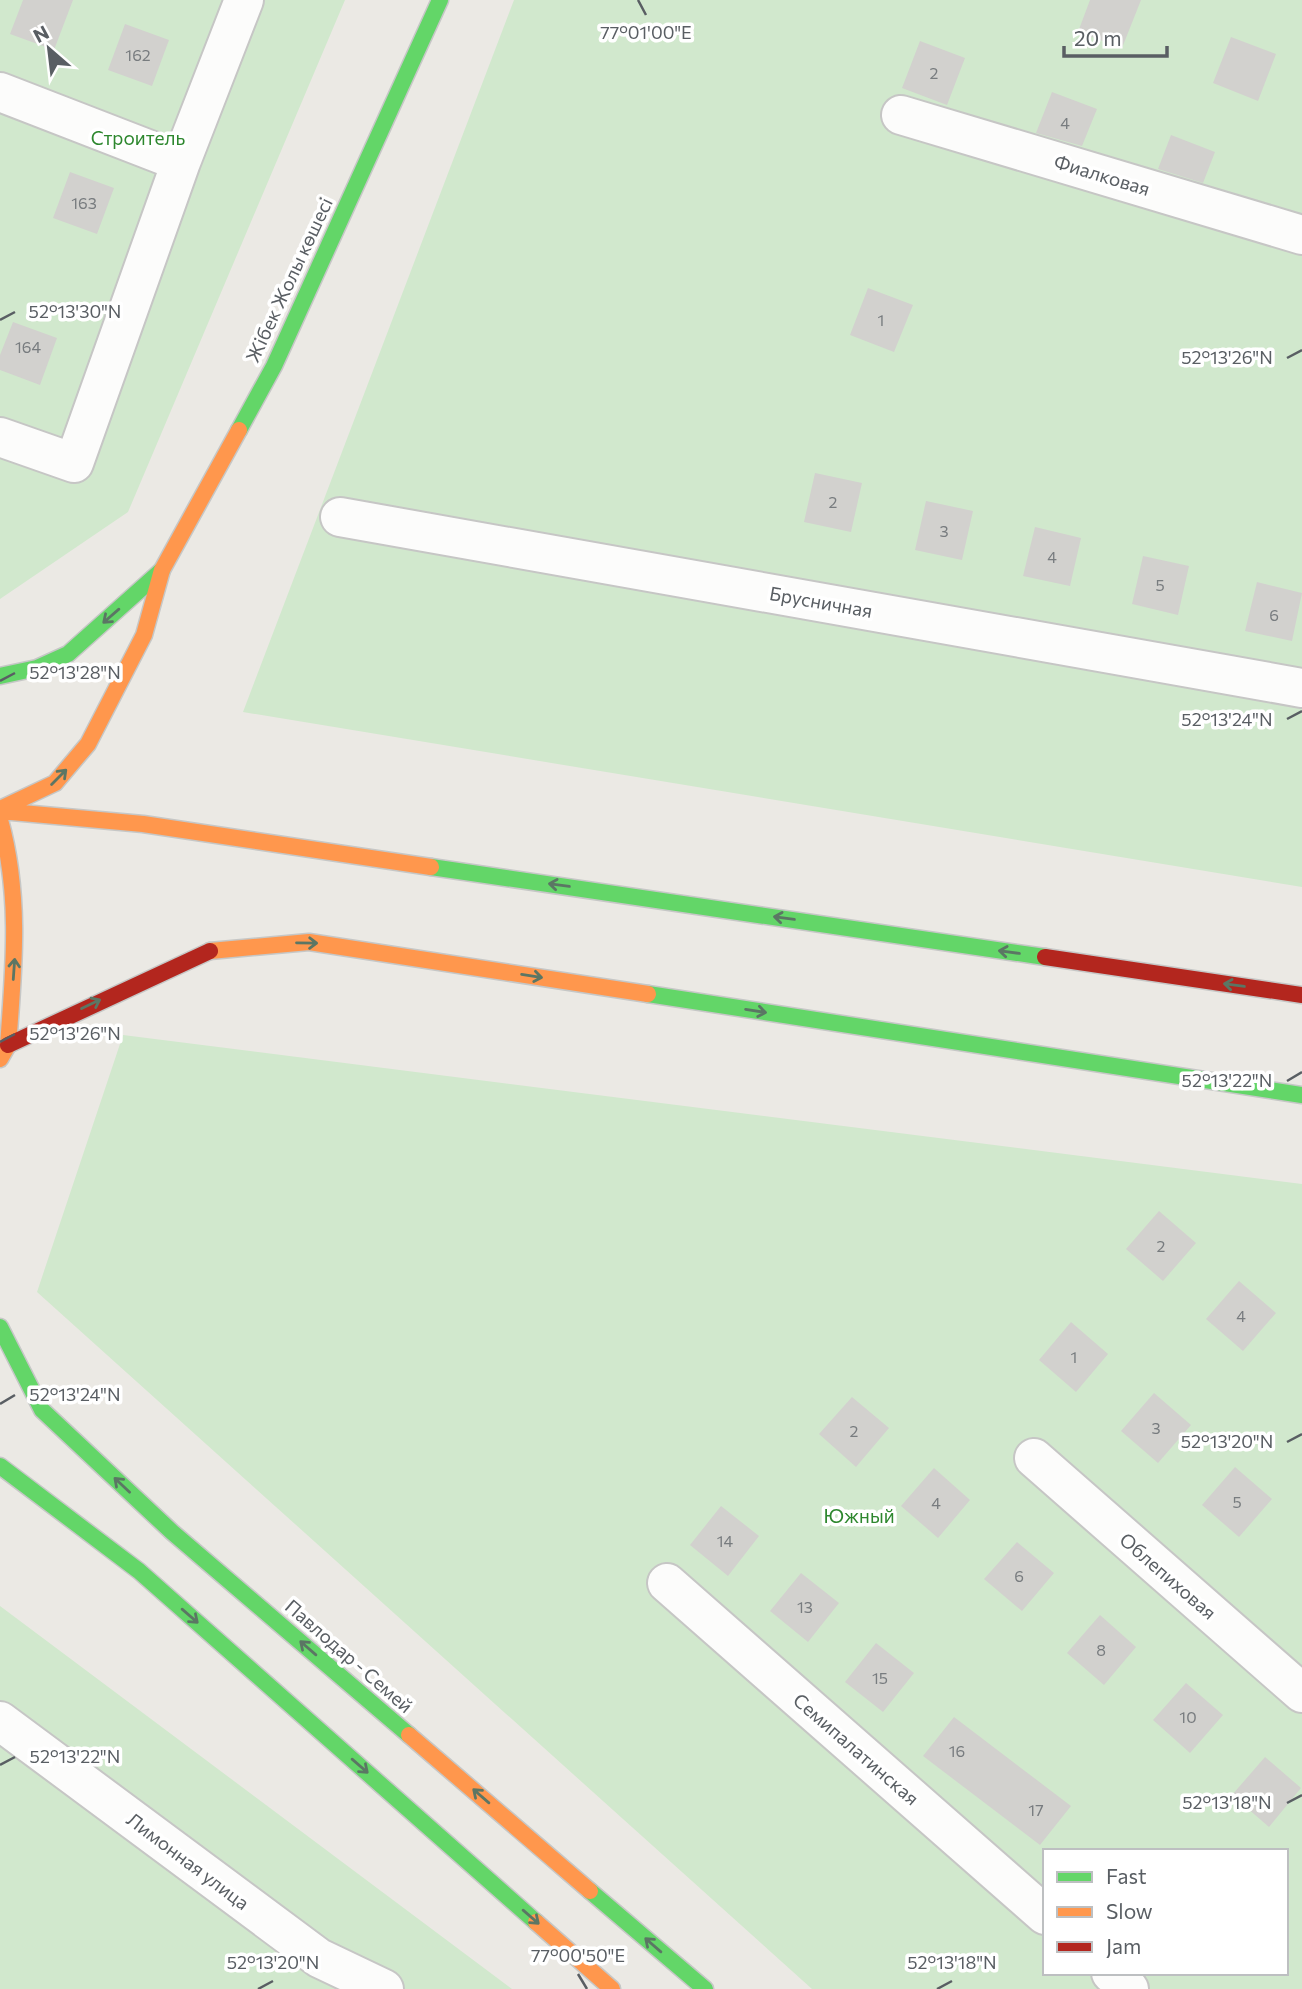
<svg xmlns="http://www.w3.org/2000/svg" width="1302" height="1989" font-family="Commissioner,sans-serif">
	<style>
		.green { fill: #d1e8cd; fill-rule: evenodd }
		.building { fill: #d2d1ce }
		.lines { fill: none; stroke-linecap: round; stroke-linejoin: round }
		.street-casing { stroke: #c6c6c5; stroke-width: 42 }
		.fast-casing { stroke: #c6c7c6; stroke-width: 19 }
		.slow-casing { stroke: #c6c7c6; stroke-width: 19 }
		.jam-casing { stroke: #c6c7c6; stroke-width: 19 }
		.street { stroke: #fcfcfb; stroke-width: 38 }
		.fast { stroke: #63d668; stroke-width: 16 }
		.slow { stroke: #ff974d; stroke-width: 16 }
		.jam { stroke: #b3261e; stroke-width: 16 }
		.oneway { stroke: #5b7664 }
		.ticks { fill: none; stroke: #595e63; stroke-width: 2.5 }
		.labels { text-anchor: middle; stroke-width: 7; stroke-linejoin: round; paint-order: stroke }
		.number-label { font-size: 16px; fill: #787c7f }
		.park-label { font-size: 19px; fill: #2d872e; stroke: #fff }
		.street-label { font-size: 19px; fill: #595e63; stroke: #fff }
		.ticks-label { font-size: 18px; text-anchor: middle; fill: #595e63; stroke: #fff; stroke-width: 7; stroke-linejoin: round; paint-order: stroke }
	</style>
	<rect width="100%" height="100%" fill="#ebe9e4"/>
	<path class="green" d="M0,0h345l-217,512 -128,87z
		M514,0h788v887l-1059,-175z
		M123,1035l1179,149v805h-490l-775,-697zM1045,1851h241v122h-241z
		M0,1606l512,383h-512z"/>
	<path class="building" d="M23,0h50l-19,50 -44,-16z
		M1090,0h51l-19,48 -44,-16z
		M125,24l44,16 -17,46 -44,-16z
		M1231,37l45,17 -18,47 -45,-18z
		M920,41l45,17 -18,47 -45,-17z
		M1052,92l45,17 -15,37 -46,-13z
		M1171,135l44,17 -12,31 -45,-14z
		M70,172l44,16 -17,46 -44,-16z
		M868,288l45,17 -19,47 -44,-17z
		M13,322l44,16 -17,47 -40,-15v-15z
		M815,473l47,10 -11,49 -47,-10z
		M926,501l47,10 -11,49 -47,-10z
		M1035,527l46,11 -11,48 -47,-10z
		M1143,556l46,10 -11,49 -46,-11z
		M1257,582l45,11 -10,48 -47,-10z
		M1159,1211l37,32 -33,38 -37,-32z
		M1239,1281l37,32 -33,38 -37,-32z
		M1071,1322l37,32 -32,38 -37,-32z
		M1154,1393l37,32 -33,38 -37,-32z
		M852,1397l37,31 -33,39 -37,-33z
		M1235,1467l37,32 -33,38 -37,-32z
		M934,1468l36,32 -32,38 -37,-32z
		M721,1506l38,30 -31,40 -38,-31z
		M1017,1542l37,31 -32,38 -38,-32z
		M801,1573l38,30 -31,39 -38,-31z
		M1100,1615l36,32 -32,38 -37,-32z
		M876,1643l38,30 -31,39 -38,-30z
		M1186,1683l37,32 -33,38 -37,-33z
		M954,1717l117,89 -31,39 -117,-89z
		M1265,1757l36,31 -32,39 -37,-32z"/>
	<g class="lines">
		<defs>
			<path id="street" d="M0,92l181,70
				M901,115l401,120
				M0,437l74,26 107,-301 63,-162
				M340,517l962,171
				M1034,1458l268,235
				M667,1583l378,332
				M0,1721l319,237 65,31
				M1111,1973l18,16"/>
			<path id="fast" d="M239,430l35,-64 166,-366
				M0,676l37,-8 31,-14 94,-84
				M431,867l614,90
				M648,994l654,101
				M0,1327l42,83 130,122 237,203
				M0,1466l139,105 397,351
				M590,1891l115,98"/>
			<path id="slow" d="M0,809l55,-26 33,-39 56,-109 18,-65 77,-140
				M0,811l143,13 288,43
				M0,820c21,75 14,148 8,225l-8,14
				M210,951l99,-9 339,52
				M409,1735l181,156
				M536,1922l76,67"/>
			<path id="jam" d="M1045,957l257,38
				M8,1045l202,-94"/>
		</defs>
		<use href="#street" class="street-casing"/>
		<use href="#fast" class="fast-casing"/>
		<use href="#slow" class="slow-casing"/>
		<use href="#jam" class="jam-casing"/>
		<use href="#street" class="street"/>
		<use href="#fast" class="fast"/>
		<use href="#slow" class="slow"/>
		<use href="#jam" class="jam"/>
	</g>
	<defs><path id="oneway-shaft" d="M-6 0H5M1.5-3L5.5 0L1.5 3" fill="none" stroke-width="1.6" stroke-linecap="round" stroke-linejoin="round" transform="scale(1.75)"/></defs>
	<g class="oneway">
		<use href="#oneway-shaft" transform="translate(111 616) rotate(139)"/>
		<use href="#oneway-shaft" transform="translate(59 777) rotate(-45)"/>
		<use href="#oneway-shaft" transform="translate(559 885) rotate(-172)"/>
		<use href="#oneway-shaft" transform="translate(784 918) rotate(-172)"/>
		<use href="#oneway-shaft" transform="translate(307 943) rotate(1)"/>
		<use href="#oneway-shaft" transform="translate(1009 952) rotate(-172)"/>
		<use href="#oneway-shaft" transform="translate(14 969) rotate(-86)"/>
		<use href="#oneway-shaft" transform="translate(532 976) rotate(9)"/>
		<use href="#oneway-shaft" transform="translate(1234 985) rotate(-172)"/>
		<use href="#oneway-shaft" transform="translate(91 1004) rotate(-26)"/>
		<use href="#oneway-shaft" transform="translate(756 1011) rotate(9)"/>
		<use href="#oneway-shaft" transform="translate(122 1485) rotate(-137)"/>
		<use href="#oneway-shaft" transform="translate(190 1616) rotate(41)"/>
		<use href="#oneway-shaft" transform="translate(308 1648) rotate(-139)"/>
		<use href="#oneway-shaft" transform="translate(360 1766) rotate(41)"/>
		<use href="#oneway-shaft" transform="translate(481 1796) rotate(-139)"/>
		<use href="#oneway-shaft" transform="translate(531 1917) rotate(41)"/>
		<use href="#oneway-shaft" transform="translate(653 1945) rotate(-139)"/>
	</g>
	<path class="ticks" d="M638,0l8,15M0,320l15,-8M1287,358l15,-8M0,681l15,-8M1287,719l15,-8M0,1042l15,-8M1287,1081l15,-9M0,1404l15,-9M1287,1442l15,-8M0,1765l15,-8M1287,1803l15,-8M578,1974l9,15M258,1989l15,-8M937,1989l15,-8"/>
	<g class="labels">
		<g class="number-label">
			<text x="138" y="61">162</text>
			<text x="934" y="79">2</text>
			<text x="1065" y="129">4</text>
			<text x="84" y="209">163</text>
			<text x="881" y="326">1</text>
			<text x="28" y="353">164</text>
			<text x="833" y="508">2</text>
			<text x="944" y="537">3</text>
			<text x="1052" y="563">4</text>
			<text x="1160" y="591">5</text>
			<text x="1274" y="621">6</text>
			<text x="1161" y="1252">2</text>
			<text x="1241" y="1322">4</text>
			<text x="1074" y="1363">1</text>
			<text x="1156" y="1434">3</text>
			<text x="854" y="1437">2</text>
			<text x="1237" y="1508">5</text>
			<text x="936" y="1509">4</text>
			<text x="725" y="1547">14</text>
			<text x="1019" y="1582">6</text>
			<text x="805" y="1613">13</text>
			<text x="1101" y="1656">8</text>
			<text x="880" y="1684">15</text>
			<text x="1188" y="1723">10</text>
			<text x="957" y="1757">16</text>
			<text x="1036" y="1816">17</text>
		</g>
		<g class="park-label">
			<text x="138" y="145">Строитель</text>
			<text x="859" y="1523">Южный</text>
		</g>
		<g class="street-label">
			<text transform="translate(1102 175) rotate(17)" y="7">Фиалковая</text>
			<text transform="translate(289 280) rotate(-65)" y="7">Жібек Жолы көшесі</text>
			<text transform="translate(821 602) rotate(10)" y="7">Брусничная</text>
			<text transform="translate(1168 1576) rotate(41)" y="7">Облепиховая</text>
			<text transform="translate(349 1656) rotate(41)" y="7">Павлодар - Семей</text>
			<text transform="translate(856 1749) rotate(41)" y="7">Семипалатинская</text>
			<text transform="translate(188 1861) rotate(37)" y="7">Лимонная улица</text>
		</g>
	</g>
	<g class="ticks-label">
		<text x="646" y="39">77°01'00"E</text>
		<text x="75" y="318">52°13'30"N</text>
		<text x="1227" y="364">52°13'26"N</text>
		<text x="75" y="679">52°13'28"N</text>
		<text x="1227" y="726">52°13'24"N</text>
		<text x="75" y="1040">52°13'26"N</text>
		<text x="1227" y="1087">52°13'22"N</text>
		<text x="75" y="1401">52°13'24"N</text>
		<text x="1227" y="1448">52°13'20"N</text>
		<text x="75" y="1763">52°13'22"N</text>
		<text x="1227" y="1809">52°13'18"N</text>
		<text x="578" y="1962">77°00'50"E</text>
		<text x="273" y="1969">52°13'20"N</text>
		<text x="952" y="1969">52°13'18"N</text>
	</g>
	<rect x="1043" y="1849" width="245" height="126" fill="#ffffff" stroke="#bdbfc1" stroke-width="2"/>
	<rect x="1057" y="1872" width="35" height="10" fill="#63d668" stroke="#bdbfc1" stroke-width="2"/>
	<text x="1106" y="1884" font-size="21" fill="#595e63">Fast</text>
	<rect x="1057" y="1907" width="35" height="10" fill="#ff974d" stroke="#bdbfc1" stroke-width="2"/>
	<text x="1106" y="1919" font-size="21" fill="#595e63">Slow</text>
	<rect x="1057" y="1942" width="35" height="10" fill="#b3261e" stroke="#bdbfc1" stroke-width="2"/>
	<text x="1106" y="1954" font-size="21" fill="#595e63">Jam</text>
	<g transform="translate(49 49) rotate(332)" stroke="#ffffff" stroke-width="5" paint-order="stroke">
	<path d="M0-5L12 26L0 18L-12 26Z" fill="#595e63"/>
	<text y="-10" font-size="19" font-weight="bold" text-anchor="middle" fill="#595e63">N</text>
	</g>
	<path d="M1064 46v10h103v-10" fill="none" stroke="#595e63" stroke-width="3.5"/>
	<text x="1074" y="46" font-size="21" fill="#595e63" stroke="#ffffff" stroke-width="5" paint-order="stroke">20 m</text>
</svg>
